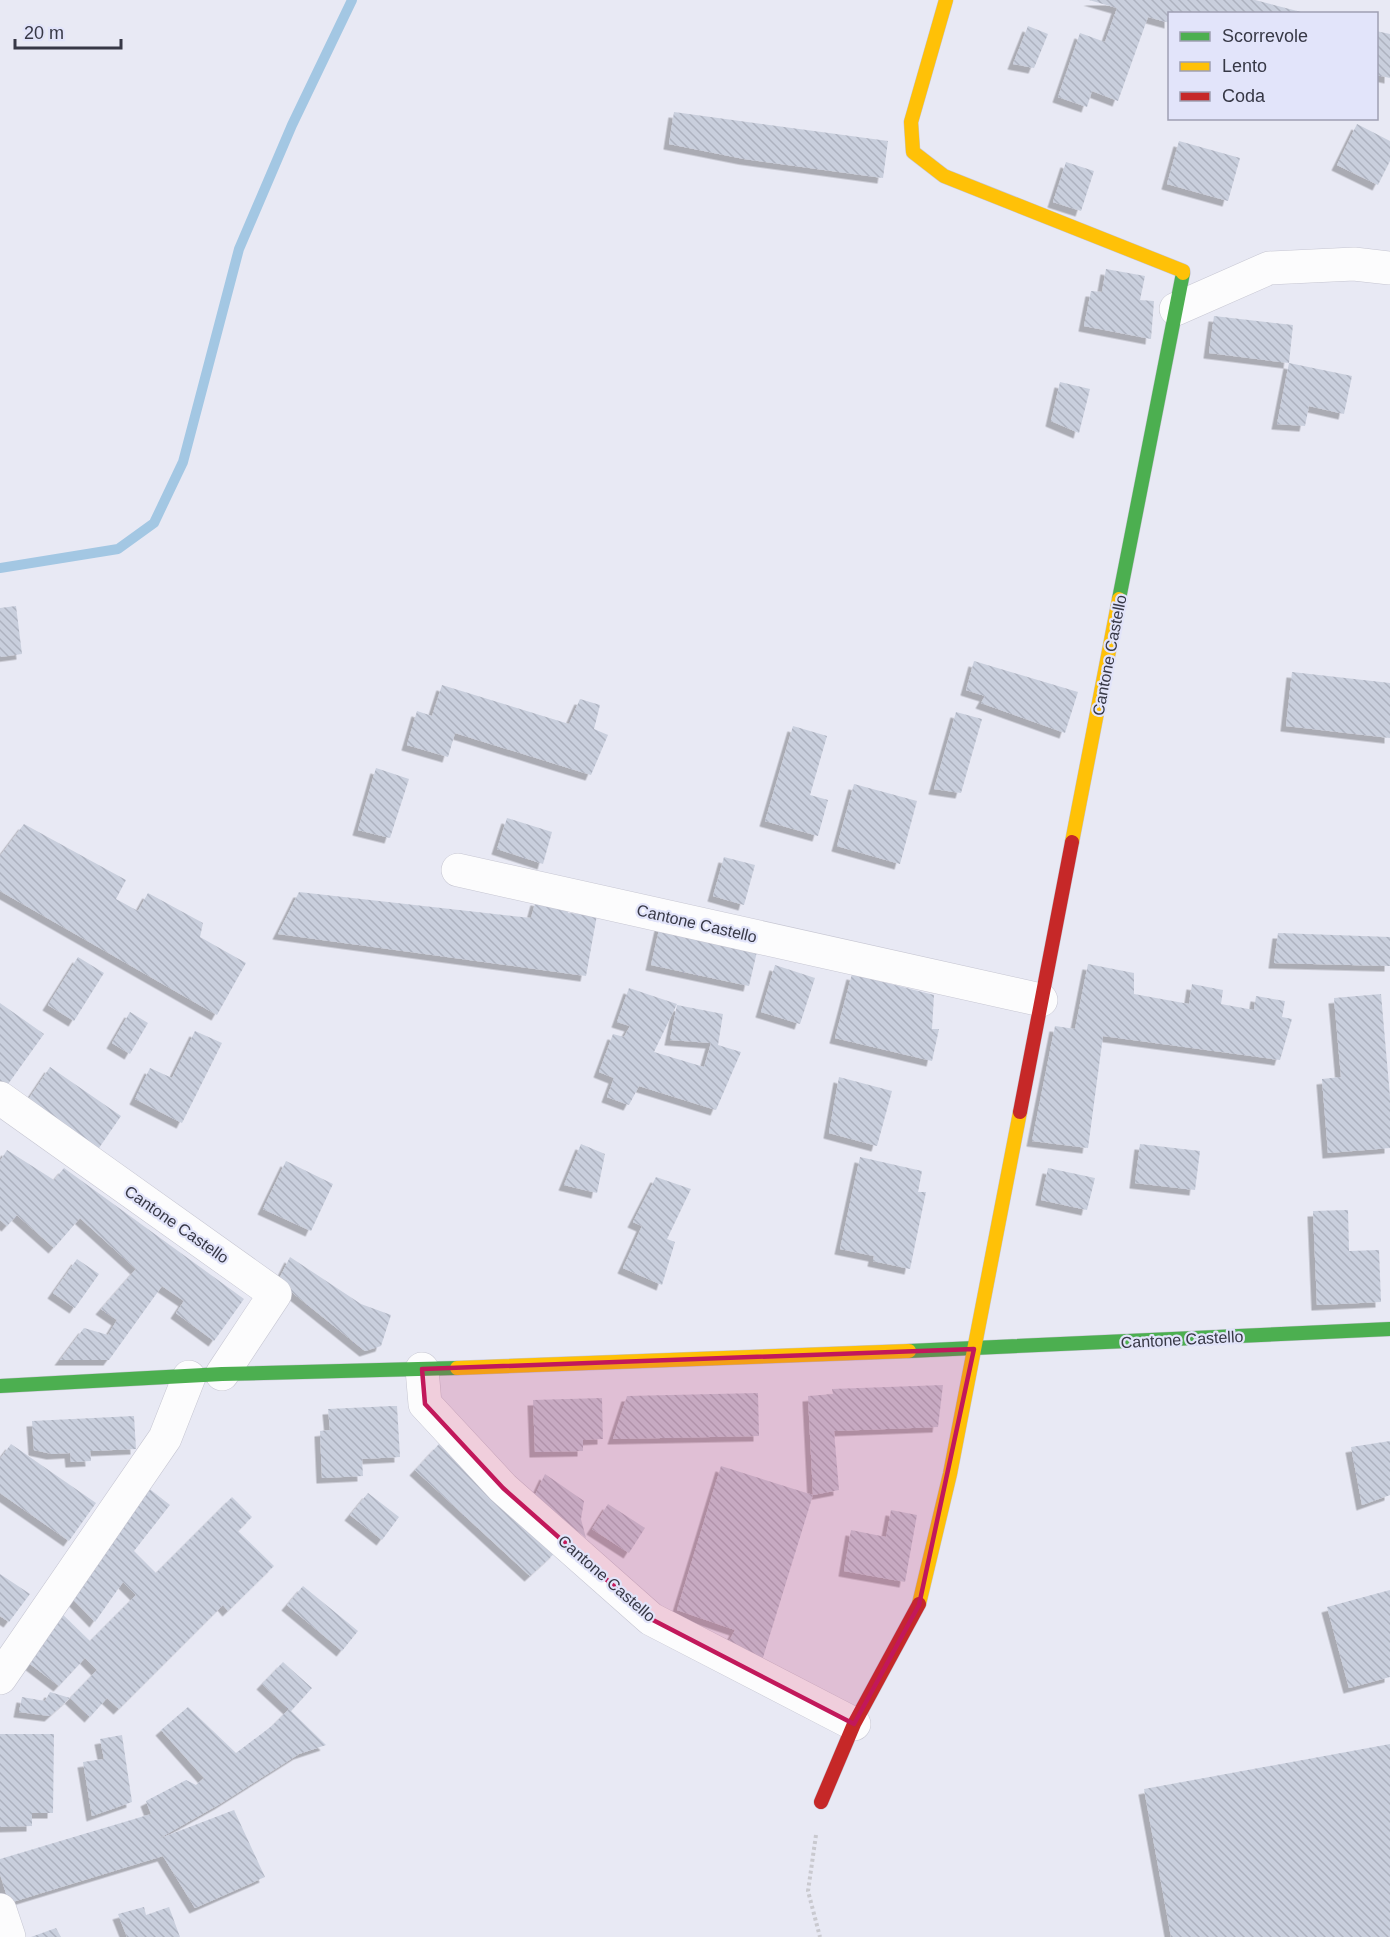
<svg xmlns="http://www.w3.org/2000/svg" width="1390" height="1937" font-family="Helvetica,sans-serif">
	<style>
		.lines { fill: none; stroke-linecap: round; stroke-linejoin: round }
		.stream { stroke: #a3c7e3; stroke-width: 10 }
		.building { fill: url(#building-back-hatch); filter: url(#shadow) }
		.street-casing { stroke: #c6c6d2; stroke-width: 34 }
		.fast-casing { stroke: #c6c6d2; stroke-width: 15 }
		.slow-casing { stroke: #c6c6d2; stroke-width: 15 }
		.jam-casing { stroke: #c6c6d2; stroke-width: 15 }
		.path { stroke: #c9c9cf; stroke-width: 4; stroke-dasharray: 3 3; stroke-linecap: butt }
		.street { stroke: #fcfcfd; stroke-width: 33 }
		.fast { stroke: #4caf50; stroke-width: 14 }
		.slow { stroke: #ffc107; stroke-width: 14 }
		.jam { stroke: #c62828; stroke-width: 14 }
		.marked { fill: #c2185b; fill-opacity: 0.2; stroke: #c2185b; stroke-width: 4.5; stroke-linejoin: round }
		.labels { text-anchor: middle; stroke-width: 4.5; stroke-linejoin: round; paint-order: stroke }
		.street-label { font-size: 16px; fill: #373846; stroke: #e2e4fa }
	</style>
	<defs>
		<pattern id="building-back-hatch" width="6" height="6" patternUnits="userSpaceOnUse" patternTransform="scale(1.5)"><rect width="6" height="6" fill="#c9cfdd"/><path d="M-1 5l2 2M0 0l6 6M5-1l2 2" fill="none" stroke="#adb2bf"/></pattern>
		<filter id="shadow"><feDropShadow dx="-5.5" dy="5.5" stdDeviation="0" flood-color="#0004"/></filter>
	</defs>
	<rect width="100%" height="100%" fill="#e8e9f4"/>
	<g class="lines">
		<path class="stream" d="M0,568l118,-19 36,-26 29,-61 56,-213 53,-124 60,-125"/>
	</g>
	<path class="building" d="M1089,0h166l50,13 -135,1v9l-22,-6 -30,84 -26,-10 -5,16 -29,-10 22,-64 25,9 12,-34z
		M1028,26l20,8 -14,34 -21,-4z
		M1376,31l14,3v44l-14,-3z
		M674,112l214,29 -5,37 -139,-19 -75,-15z
		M1357,124l33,17v20l-12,24 -41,-20z
		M1179,141l61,17 -12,43 -61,-17z
		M1066,162l28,9 -13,40 -28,-9z
		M1106,269l39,7 -5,24 14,1 -3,38 -67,-13 7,-35 11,1z
		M1214,316l79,9 -4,38 63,13 -8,38 -35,-8 -4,20 -28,-2 12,-61 -80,-10z
		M1060,382l30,7 -11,44 -28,-12z
		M16,606l6,48 -22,3v-49z
		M974,661l104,31 -13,41 -84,-30 4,-7 -19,-6z
		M1292,672l98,11v55l-104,-12z
		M442,685l127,39 11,-25 20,6 -6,24 14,6 -17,40 -136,-42 -7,24 -41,-12 10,-34 15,5z
		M956,712l26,7 -21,74 -27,-4z
		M793,726l34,10 -17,59 18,5 -10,36 -53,-15z
		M376,768l33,11 -19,59 -32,-8z
		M854,784l63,17 -17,63 -63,-18z
		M507,818l45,14 -9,32 -46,-15z
		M24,824l102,56 -10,19 22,12 10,-18 55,30 -3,14 46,26 -29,52 -217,-124v-35z
		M724,857l31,8 -11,40 -31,-9z
		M299,892l232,26 5,-18 33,7 -1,6 29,2 -11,61 -308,-42z
		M661,921l98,22 -10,43 -98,-21z
		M1278,933l112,4v29l-116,-3z
		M78,957l26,16 -30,48 -26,-16z
		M1088,964l46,9v21l55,10 3,-20 31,6 -2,14 33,6 2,-14 29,5 -3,16 10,2 -12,41 -177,-24 -15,112 -56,-7 23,-115 20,3z
		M775,965l40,13 -15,46 -39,-12z
		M852,974l82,21 -2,34h7l-7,32 -97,-23z
		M629,988l48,16 -23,48 50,15 7,-24 -41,-3 7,-35 46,9 -5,31 23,7 -25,58 -77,-24 -10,19 -22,-8 7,-19 -15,-6 14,-38 11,3 6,-11 -13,-4z
		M1381,994l9,103v51l-62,5 -6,-74 19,-2 -7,-79z
		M0,1003l44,31 -38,53 -6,-4z
		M130,1012l18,11 -18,31 -18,-11z
		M195,1031l27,12 -40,80 -47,-24 15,-31 22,10z
		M50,1067l71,49 -24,35 -71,-48z
		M839,1077l53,14 -15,55 -48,-13z
		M581,1144l24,10 -8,39 -33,-8z
		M1140,1144l60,7 -5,39 -60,-7z
		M7,1150l47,30 10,-12 180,131 -30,42 -38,-28 8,-12 -22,-15 -53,74h-49l24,-32 24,7 9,-15 -16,-11 35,-40 -56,-51 -26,30 -37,-33 -10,11 -7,-6v-59z
		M860,1157l62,14 -4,21h8l-16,77 -37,-8 1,-5 -34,-7z
		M286,1161l47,23 -22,47 -48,-22z
		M1048,1168l47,10 -8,32 -46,-10z
		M656,1177l35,12 -24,50 8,3 -13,43 -39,-17 19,-42 -9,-4z
		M1348,1210l1,41 30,-1 2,52 -64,3 -4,-94z
		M290,1257l71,47 30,11 -10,31 -16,5 -87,-70z
		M77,1259l22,15 -24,34 -22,-15z
		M943,1385l-5,42 -104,4 5,59 -26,5 -5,-99 25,-2 -1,-5z
		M758,1393l1,43 -146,3 14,-43z
		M602,1398l1,41 -20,1v11l-48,1 -2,-52z
		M392,1406h5l3,51 -38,2 1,17 -41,2 -2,-47 10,-1 -2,-21z
		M134,1416l2,33 -46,2 1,10 -20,1 -1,-9 -18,1 -18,-4 -2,-29z
		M1390,1441v54l-28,10 -11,-58z
		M11,1444l85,59 -27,38 -69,-48v-34z
		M439,1444l117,108 -26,24 -115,-106z
		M721,1466l92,29 -52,169 -34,-19 8,-15 -58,-20z
		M545,1474l39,27 -3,18 5,19 -51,-43z
		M142,1483l28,22 -36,46 22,22 76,-76 20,20 -14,14 36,35 -46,45 -5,-6 -104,104 -12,-11 -17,19 -20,-19 27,-28 -12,-12 -26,28 -42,-32 36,-49 37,36 46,-46 -13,-13 -28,40 -31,-32z
		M368,1493l31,24 -17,23 -32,-25z
		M608,1504l37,24 -16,25 -37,-24z
		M891,1510l26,5 -12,67 -61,-11 7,-41 35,7z
		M0,1574l30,20 -21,28 -9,-6z
		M303,1586l55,45 -16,20 -55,-46z
		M1390,1590v87l-41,11 -22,-81z
		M283,1662l29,26 -21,23 35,34 -27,9 -79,50 -62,35 76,-29 31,67 -70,31 -32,-52 -154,47 -9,-29v-15l151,-45 -5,-13 40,-21 10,5 8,-7 -43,-48 27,-23 48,46 37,-28 16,-16 -27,-25z
		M50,1692l20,6 -20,18 -31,-4 3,-15 23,4z
		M0,1734h54l-1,79h-21v13l-32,1z
		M122,1735l10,67 -40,14 -9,-54 21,-3 -4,-20z
		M1390,1744v193h-219l-27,-148z
		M144,1907l2,8 23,-8 11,30h-53l-9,-23z
		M56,1928l5,9h-30z"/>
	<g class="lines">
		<defs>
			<path id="street" d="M1176,309l93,-41 85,-4 36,4
				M458,870l583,130
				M0,1098l275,196 -53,80
				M422,1369l3,35 78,84 148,131 203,105
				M0,1678l165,-240 24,-61
				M0,1910l9,27"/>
			<path id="fast" d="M1119,599l64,-326
				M909,1351l481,-22
				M0,1386l222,-12 235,-6"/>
			<path id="slow" d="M946,0l-35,122 2,30 31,24 239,95v2
				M1072,842l47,-243
				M457,1368l452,-17
				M919,1604l31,-130 70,-362"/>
			<path id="jam" d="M1020,1112l52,-270
				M821,1802l33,-78 65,-120"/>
		</defs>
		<use href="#street" class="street-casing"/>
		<use href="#fast" class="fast-casing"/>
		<use href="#slow" class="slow-casing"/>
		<use href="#jam" class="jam-casing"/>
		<path class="path" d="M816,1835l-8,56 12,46"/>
		<use href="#street" class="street"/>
		<use href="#fast" class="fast"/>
		<use href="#slow" class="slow"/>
		<use href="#jam" class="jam"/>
	</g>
	<path class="marked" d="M974,1349l-55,256 -65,119 -203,-105 -148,-131 -78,-84 -3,-35z"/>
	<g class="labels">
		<g class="street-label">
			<text transform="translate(1109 655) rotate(-79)" y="6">Cantone Castello</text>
			<text transform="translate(697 923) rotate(13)" y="6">Cantone Castello</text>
			<text transform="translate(177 1224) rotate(35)" y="6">Cantone Castello</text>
			<text transform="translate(1182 1339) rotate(-3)" y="6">Cantone Castello</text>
			<text transform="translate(607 1578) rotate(41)" y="6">Cantone Castello</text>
		</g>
	</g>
	<rect x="1168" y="12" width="210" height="108" fill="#e2e4fa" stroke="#9e9fb2" stroke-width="1.5"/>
	<rect x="1180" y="32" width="30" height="9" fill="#4caf50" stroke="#9e9fb2" stroke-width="1.5"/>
	<text x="1222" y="42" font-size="18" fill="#373846">Scorrevole</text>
	<rect x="1180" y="62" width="30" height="9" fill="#ffc107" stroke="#9e9fb2" stroke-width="1.5"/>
	<text x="1222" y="72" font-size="18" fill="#373846">Lento</text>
	<rect x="1180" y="92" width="30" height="9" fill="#c62828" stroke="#9e9fb2" stroke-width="1.5"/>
	<text x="1222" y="102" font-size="18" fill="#373846">Coda</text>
	<path d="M15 39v9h106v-9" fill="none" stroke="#373846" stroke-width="3"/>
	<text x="24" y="39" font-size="18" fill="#373846" stroke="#e2e4fa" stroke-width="4.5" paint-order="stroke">20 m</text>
</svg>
